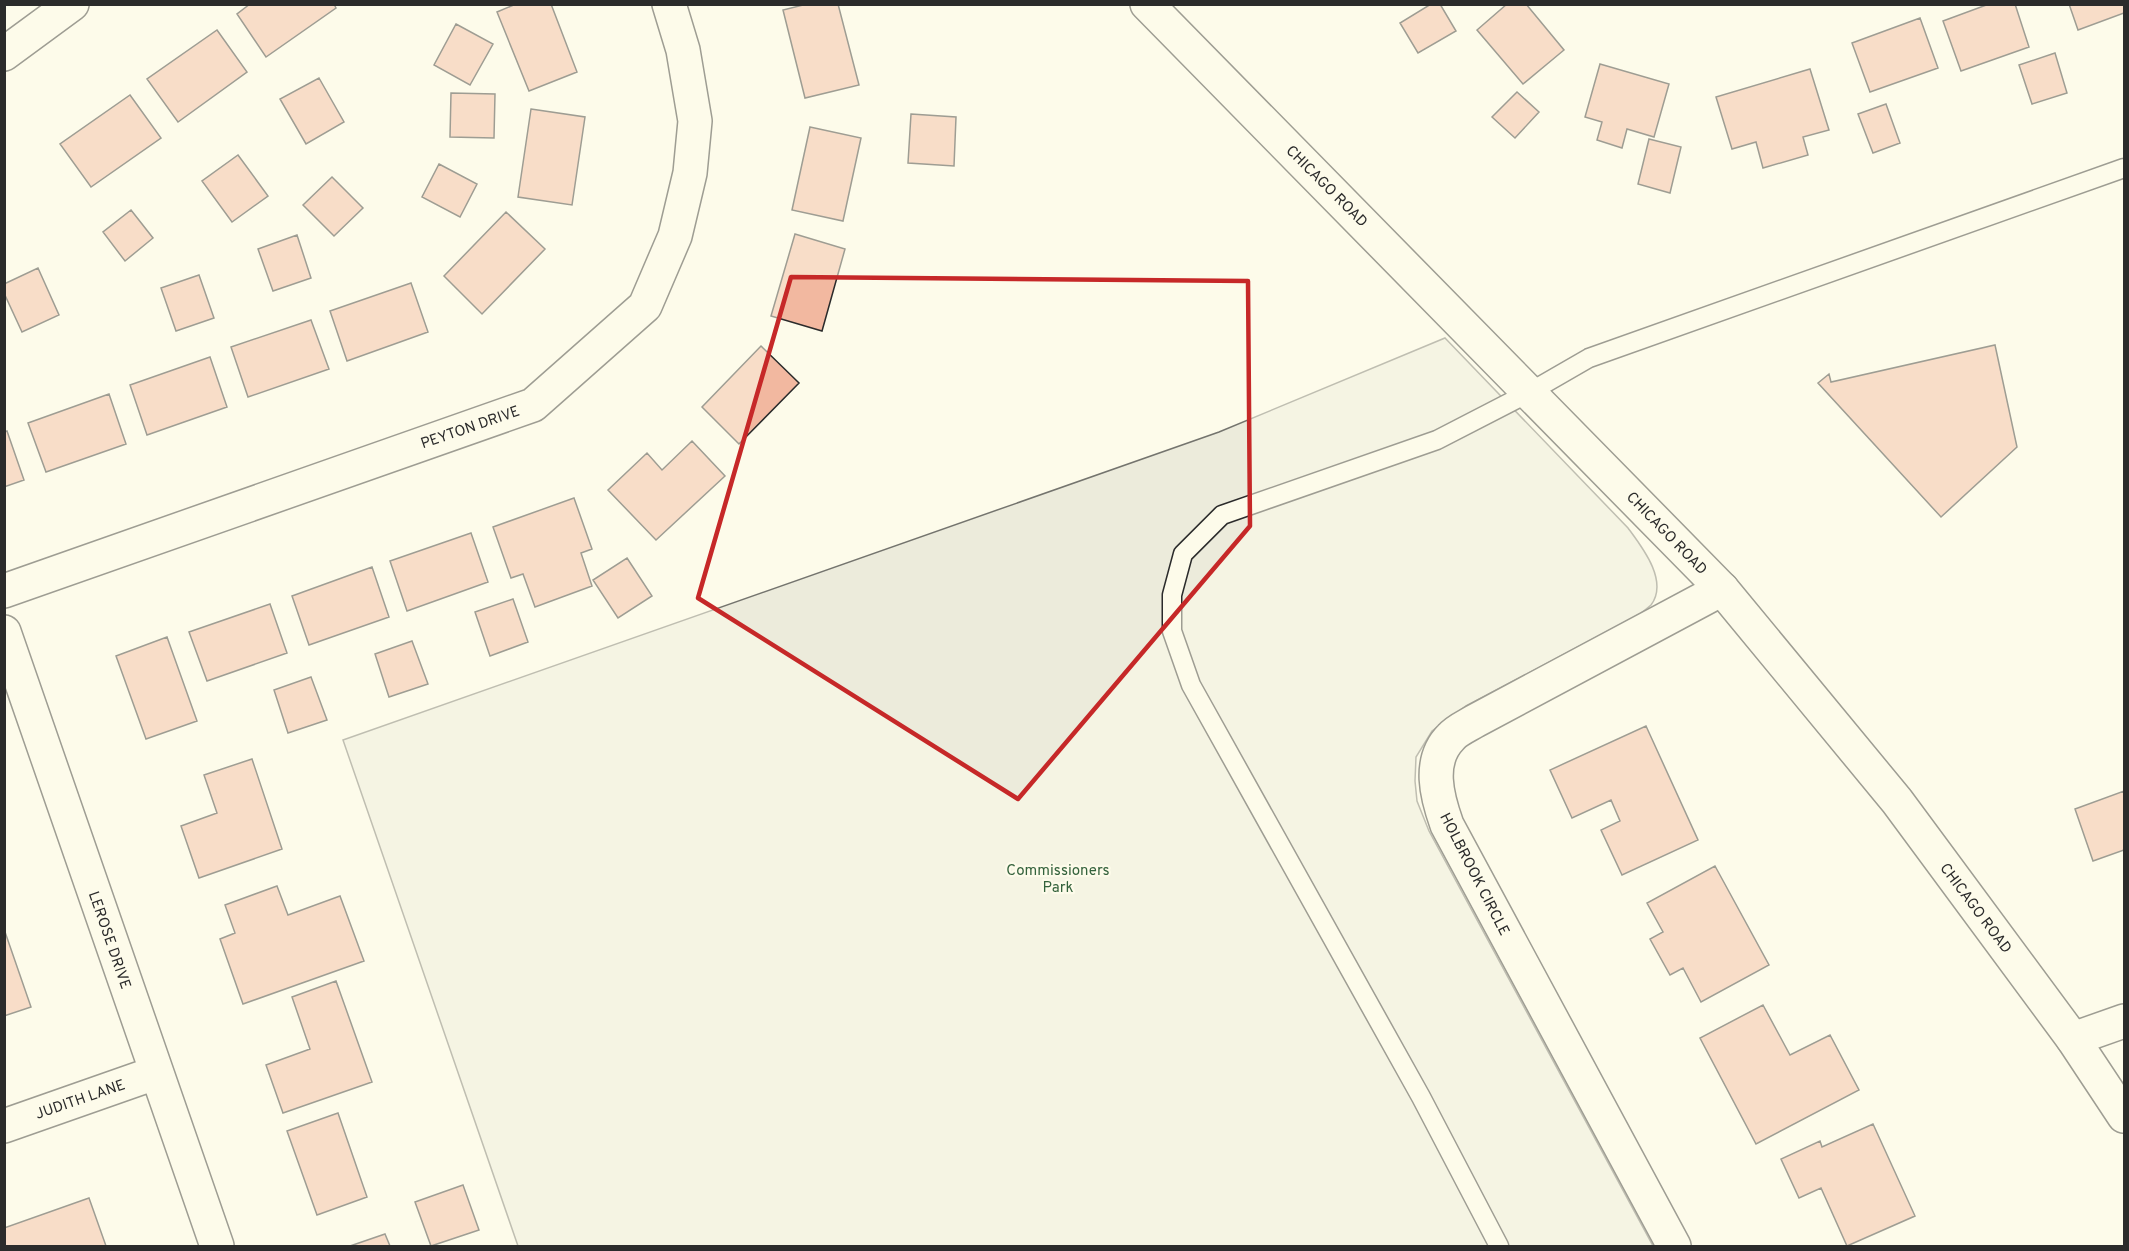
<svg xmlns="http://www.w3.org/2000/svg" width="2129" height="1251" font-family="Overpass,sans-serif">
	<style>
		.green { fill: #ecebdb; stroke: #74746e; stroke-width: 1.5 }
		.building { fill: #f2b8a0; stroke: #2b2b2b; stroke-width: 1.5 }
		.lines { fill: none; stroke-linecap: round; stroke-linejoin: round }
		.lane-casing { stroke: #2b2b2b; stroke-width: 21 }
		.street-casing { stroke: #2b2b2b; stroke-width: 36 }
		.secondary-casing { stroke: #2b2b2b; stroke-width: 36 }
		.lane { stroke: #fdfbea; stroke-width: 18 }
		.street { stroke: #fdfbea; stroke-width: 33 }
		.secondary { stroke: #fdfbea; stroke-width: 33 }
		.marked { fill: none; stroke: #c62828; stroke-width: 4.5; stroke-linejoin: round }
		.labels { text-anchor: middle; stroke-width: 4.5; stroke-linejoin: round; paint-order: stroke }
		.street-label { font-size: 15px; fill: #2b2b2b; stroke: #fdfbea }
		.park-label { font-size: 15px; fill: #34623c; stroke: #fdfbea }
	</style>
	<rect width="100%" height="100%" fill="#fdfbea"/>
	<path class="green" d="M1445,338l183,190c14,19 41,53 23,77 -3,3 -8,6 -11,9l-174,92 -34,25 -16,26 -1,24 2,20 12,30 224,415h-1135l-175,-506 876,-308z"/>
	<path class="building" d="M250,4h84l2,4 -70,49 -29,-43z
		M516,4h35l26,68 -48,19 -32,-79z
		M807,4h31l21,81 -54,13 -22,-88z
		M1431,4h9l16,27 -38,22 -18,-30z
		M1507,4h19l38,46 -41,34 -46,-54z
		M1989,4h26l14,43 -68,24 -18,-50z
		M2069,4h55v9l-46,17z
		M1920,18l18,50 -68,24 -18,-49z
		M456,24l37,20 -23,41 -36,-20z
		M217,30l30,42 -69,50 -31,-43z
		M2055,53l12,40 -35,11 -13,-39z
		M1600,64l69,20 -15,53 -27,-8 -5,19 -25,-8 5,-18 -17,-5z
		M1810,69l19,61 -26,7 5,18 -45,13 -7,-26 -24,7 -16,-52z
		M319,78l25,44 -38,22 -26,-45z
		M1517,92l22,20 -24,26 -23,-21z
		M451,93l44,1 -1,44 -44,-1z
		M130,95l31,43 -70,49 -31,-43z
		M1886,104l14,39 -27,10 -15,-39z
		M531,109l54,8 -13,88 -54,-8z
		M911,114l45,3 -2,49 -46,-3z
		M810,127l51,11 -18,83 -51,-11z
		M1649,139l32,8 -11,46 -32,-9z
		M238,155l30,41 -36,26 -30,-41z
		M439,164l38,20 -17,33 -38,-20z
		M332,177l31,31 -29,28 -31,-31z
		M131,210l22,28 -28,23 -22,-29z
		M506,212l39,37 -63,65 -38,-38z
		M795,234l50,15 -23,82 -51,-15z
		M297,235l14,43 -38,13 -15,-42z
		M38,268l21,47 -37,17 -18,-39v-9z
		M199,275l15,43 -38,13 -15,-43z
		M411,283l17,49 -81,29 -17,-50z
		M311,320l18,49 -81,28 -17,-50z
		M1995,345l22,102 -76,70 -123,-134 11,-9 2,8z
		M761,346l38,37 -60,61 -37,-37z
		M210,357l17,50 -80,28 -17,-50z
		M109,394l17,50 -80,28 -18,-49z
		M7,431l17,49 -20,7v-55z
		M692,441l33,35 -69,64 -48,-50 39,-37 15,17z
		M574,498l18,51 -11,4 11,33 -57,21 -12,-33 -12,4 -18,-51z
		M471,533l17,49 -81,29 -17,-50z
		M627,558l25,38 -34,22 -25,-38z
		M372,567l17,50 -80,28 -17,-49z
		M513,599l15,43 -38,14 -15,-44z
		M270,604l17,49 -80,28 -18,-49z
		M167,637l30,84 -51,18 -30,-83z
		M412,641l16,43 -39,13 -14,-43z
		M311,677l16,43 -39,13 -14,-43z
		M1646,726l52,114 -76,35 -21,-45 19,-9 -9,-21 -39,18 -22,-48z
		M252,759l30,90 -83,29 -18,-52 36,-13 -13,-38z
		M2124,791v59l-31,11 -18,-52z
		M1715,866l54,99 -68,37 -18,-34 -13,7 -20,-36 13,-7 -16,-29z
		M277,886l11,29 52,-19 24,65 -121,43 -23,-65 15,-6 -10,-28z
		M4,929l27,78 -27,9z
		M336,981l36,101 -89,31 -17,-48 44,-16 -18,-52z
		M1763,1005l27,50 40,-20 29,55 -103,54 -56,-106z
		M338,1113l29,84 -50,18 -30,-84z
		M1873,1124l42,92 -68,30 -26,-58 -22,10 -18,-39 39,-18 2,6z
		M463,1185l16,45 -48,16 -16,-44z
		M89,1198l17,48h-102v-18z
		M385,1234l5,12h-40z"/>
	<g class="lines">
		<defs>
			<path id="lane" d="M1499,1246l-78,-149 -230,-412 -19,-54v-36l11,-41 39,-39 215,-75 93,-48 59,-34 535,-190"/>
			<path id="street" d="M4,54l68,-50
				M4,591l529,-186 112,-99 30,-70 15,-63 5,-52 -12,-71 -14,-46
				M4,632l213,614
				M2073,1039l51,-18
				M4,1126l151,-53
				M1674,1246l-227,-421c-10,-28 -20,-64 4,-88 6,-7 16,-11 24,-16l247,-132"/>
			<path id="secondary" d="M1147,4l575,585 175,212 176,238 51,77"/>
		</defs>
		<use href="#lane" class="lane-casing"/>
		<use href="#street" class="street-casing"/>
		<use href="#secondary" class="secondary-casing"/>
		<use href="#lane" class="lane"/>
		<use href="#street" class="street"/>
		<use href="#secondary" class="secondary"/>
	</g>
	<path d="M0 0H2129V1251H0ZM791,277l457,4 2,245 -232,273 -320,-201z" fill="#fdfbea" fill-opacity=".55" fill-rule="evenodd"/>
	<path class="marked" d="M791,277l457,4 2,245 -232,273 -320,-201z"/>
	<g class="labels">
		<g class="street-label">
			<text transform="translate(1327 186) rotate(45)" y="5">CHICAGO ROAD</text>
			<text transform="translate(470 427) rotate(-19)" y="5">PEYTON DRIVE</text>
			<text transform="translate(1667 533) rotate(46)" y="5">CHICAGO ROAD</text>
			<text transform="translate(1475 874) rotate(63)" y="5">HOLBROOK CIRCLE</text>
			<text transform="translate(1976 908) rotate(53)" y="5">CHICAGO ROAD</text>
			<text transform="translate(110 940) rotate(71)" y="5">LEROSE DRIVE</text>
			<text transform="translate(80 1099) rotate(-19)" y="5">JUDITH LANE</text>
		</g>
		<g class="park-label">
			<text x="1058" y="875">Commissioners<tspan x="1058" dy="17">Park</tspan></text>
		</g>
	</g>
	<rect width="2129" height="1251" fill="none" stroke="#2b2b2b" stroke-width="12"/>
</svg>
